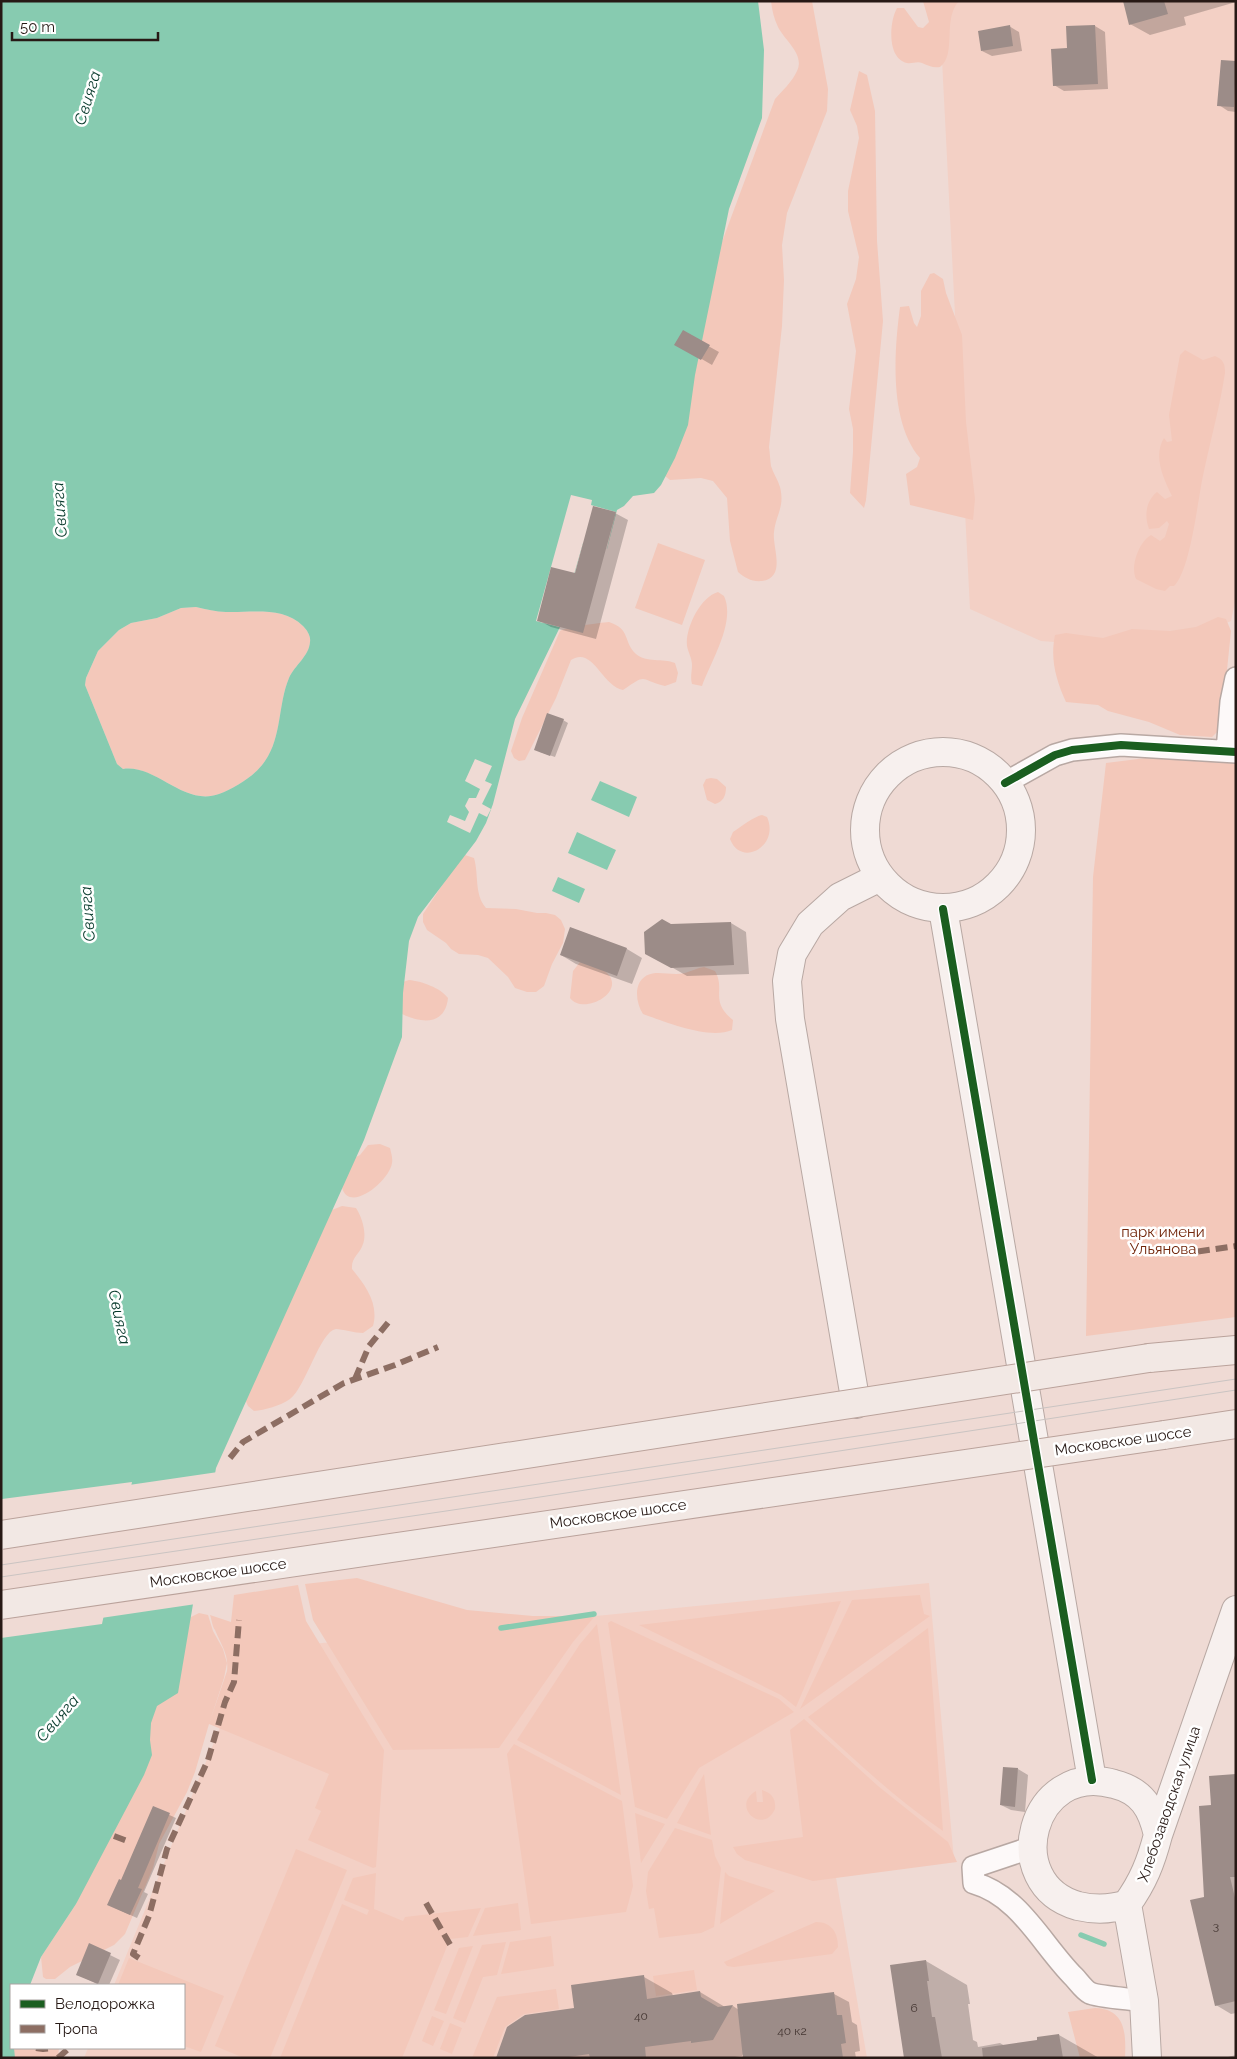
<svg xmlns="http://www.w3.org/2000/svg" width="1237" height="2059" font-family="Raleway,sans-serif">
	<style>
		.built { fill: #f3d0c5 }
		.green { fill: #f3c8ba }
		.water { fill: #87cbb0; fill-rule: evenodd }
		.pier { fill: #efdad4 }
		.shadow { fill: #0003 }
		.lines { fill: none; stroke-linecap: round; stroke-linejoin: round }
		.stream { stroke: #87cbb0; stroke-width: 5.5 }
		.building { fill: #9c8c88 }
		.street-casing { stroke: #b8a8a3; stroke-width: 24 }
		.secondary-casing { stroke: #b8a8a3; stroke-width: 30 }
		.primary-casing { stroke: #baa29b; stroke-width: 30 }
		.street { stroke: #fdf9f9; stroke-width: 21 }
		.secondary { stroke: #f7f0ee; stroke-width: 28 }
		.primary { stroke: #f2e8e4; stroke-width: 28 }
		.tram { stroke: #cac4c2; stroke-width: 1 }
		.primary-bridge-casing { stroke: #baa29b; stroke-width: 30; stroke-linecap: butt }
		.primary-bridge { stroke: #f2e8e4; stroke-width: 28 }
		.quiet { stroke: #8d6e63; stroke-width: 6; stroke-dasharray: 12 6; stroke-linecap: butt }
		.cycleway-casing { stroke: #fff; stroke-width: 11 }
		.cycleway { stroke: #1b5e20; stroke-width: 8 }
		.labels { text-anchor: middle; stroke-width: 5; stroke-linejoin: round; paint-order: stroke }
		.number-label { font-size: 12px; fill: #443632 }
		.park-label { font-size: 15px; fill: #712509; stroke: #fff }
		.street-label { font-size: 15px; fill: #271915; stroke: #fff }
		.water-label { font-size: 16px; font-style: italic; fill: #07392b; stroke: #fff }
	</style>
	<rect width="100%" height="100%" fill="#efdad4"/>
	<path class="built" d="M939,1h297v596l-5,24 -69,29 -121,-9 -71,-32z
		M929,1583l25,277 -119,12 32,186h-783l4,-10h96v-63h-70l138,-335z"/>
	<path class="green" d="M771,1h41l16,88 -1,22 -40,102 -5,32 2,35 -2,46 -13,121c1,6 1,13 2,19 2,7 7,14 9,21 5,20 -4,27 -6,45 -2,15 13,45 -12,49 -10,1 -17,-3 -24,-9l-8,-31 -3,-43 -14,-17 -12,-3 -31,2 -5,-4 21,-137 89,-240c7,-8 17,-17 22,-28 8,-17 -12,-30 -19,-44 -4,-8 -6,-17 -7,-26z
		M923,1h36c-17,18 -2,53 -19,66 -7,1 -11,-1 -18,-4 -5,-2 -10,1 -15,0 -20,-4 -18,-41 -10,-55h7l14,19 5,1 6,-6z
		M859,71l8,4 8,36 2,130 6,80 -17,179 -2,8 -14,-15 3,-41v-23l-4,-20 7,-58 -9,-47 9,-25 3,-22 -11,-46v-20l11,-53 -2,-12 -7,-16z
		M934,273l9,6 3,14 16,42 4,87 9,77 -2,21 -63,-15 -4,-31 11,-7 3,-9c-31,-36 -26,-106 -20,-151l9,-1 5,17 3,4 4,-11v-25l9,-17z
		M1185,350l18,10 12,-4c9,4 10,8 10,17 -5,33 -14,65 -21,98 -6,25 -13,99 -30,115h-4l-5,5 -9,-2 -20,-10c-6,-13 3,-37 15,-44l9,6 5,-4 4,-13 -2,-3 -8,7 -10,1c-5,-14 -3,-28 8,-37l8,7 7,-3c-9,-18 -19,-40 -8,-58l3,4 5,-1 -3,-26 11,-60z
		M658,543l47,17 -23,65 -47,-17z
		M718,592l6,4c12,26 -13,65 -22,90l-10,-2c-2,-7 0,-12 0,-19 0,-7 -4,-13 -5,-19 -2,-17 13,-49 31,-54z
		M196,607c10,2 20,5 30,5 25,1 57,-6 77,14 4,4 8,10 7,16 -1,14 -15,23 -21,36 -11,26 -7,59 -24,83 -10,15 -30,27 -46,33 -34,13 -64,-30 -96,-25l-6,-5 -32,-79 1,-7 12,-27 21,-21 12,-7 26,-5 24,-10z
		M1218,617l8,2 5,12 -10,97 -9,9 -32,-2 -31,-13 -41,-11 -10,-6 -32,-3c-10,-22 -16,-43 -11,-67l11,-2 37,5 29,-9 38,2 26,-4z
		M609,622c22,7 14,20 27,32 10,9 27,4 39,9l3,10 -2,9 -11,4c-27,-7 -17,-13 -42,4 -22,-5 -30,-44 -52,-30l-15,38 -31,62 -6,1 -5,-3 -3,-7 11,-33 38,-87c6,-4 39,-8 49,-9z
		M1146,758h64l26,2v557l-150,19 7,-459 13,-114z
		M711,778l6,1 9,8c0,9 -3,15 -11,17l-8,-4 -4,-15 3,-6z
		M762,815l5,2c13,29 -26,51 -37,22l3,-7c7,-5 22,-16 29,-17z
		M465,855l9,3c5,17 0,36 12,50l30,1 21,4h9l9,2 6,5 4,9 -2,14 -11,21 -8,22 -8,6h-9l-12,-4 -7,-11 -20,-19 -10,-3 -19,-1 -8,-5 -5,-6 -19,-13 -4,-8v-8l34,-51z
		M580,962c6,2 16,3 22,7 31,20 -18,48 -32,29l3,-27z
		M704,967l11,4c11,19 -6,30 18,49l-1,10c-23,10 -66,-8 -89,-16 -10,-16 -9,-41 15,-41 9,0 18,2 27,0 7,-2 12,-5 19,-6z
		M409,980c12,1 32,8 39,18 -3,29 -29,25 -48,15v-30z
		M380,1144l10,4c1,5 3,10 2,15 -2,17 -42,51 -50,25l12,-30 6,-3 8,-10z
		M342,1206l14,2c6,9 11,25 7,36 -3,10 -12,13 -11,25 14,17 27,35 21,57l-10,7c-8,0 -21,-4 -27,-4 -16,2 -30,58 -46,70 -10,7 -25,11 -36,12l-6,-5 -5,-12 84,-182z
		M357,1578l110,32 66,6h62l-22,26 -74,106 -106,2 -80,-130 -8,-36z
		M298,1585l8,36 78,129 -8,117 -3,1 -65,-28 13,-29 -6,-3 14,-34 -120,-50 -14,48 -8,20 -28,52 -6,24 -28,66 -11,11 -44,22 -15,12h-9l-3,-2 -2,-20 35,-53 107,-283 16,-8 9,2 5,16 10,18 4,14 -3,15 -14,43 17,-50c2,-17 -6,-26 -12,-41 -3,-4 -3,-10 -5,-15l21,7 3,-27z
		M920,1595l4,19 6,2 -130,93 52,-109z
		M841,1601l-45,106 -15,-12 -142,-70z
		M611,1621l168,78 15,13 -95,56 -32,51 -32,-12 -27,-184z
		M597,1624l24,171 -104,-55 63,-96z
		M928,1628l15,203c-49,-33 -91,-74 -135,-114z
		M804,1719l74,67 70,56 9,20 -144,19 -68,-21 -8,-6 -4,-7 70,-10 -13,-107z
		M514,1744l108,57 11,85 -7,26 -95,12 -24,-170z
		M704,1774l7,61 -34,-12z
		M762,1790c10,3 14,9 13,19 -12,27 -45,-3 -19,-18l1,11h6z
		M635,1813l30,11 -24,39z
		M675,1828l37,12 3,16 6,12 -7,59 -13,6 -42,5 -5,-30 -5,1 -3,-18 2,-19z
		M296,1849l51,21 -77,188h-26l-29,-12z
		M725,1872l4,4 46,15 -55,33z
		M376,1873l-2,36 29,12 2,-4 76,-9 -13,29 -18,2 -48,119h-122l62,-154 25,11 2,-5 -25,-10 9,-22z
		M518,1903l3,27 -48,6 12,-28z
		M816,1922c16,0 22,11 22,25l-6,7 -98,13 -7,-1 -3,-4z
		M551,1936l3,30 -53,8 9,-32z
		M506,1942l-9,33 -14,2 -18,46 -12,-5 29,-73z
		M473,1946l-27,68 -12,-4 25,-62z
		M129,1958l95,38 -23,56 -17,-6v-61h-66z
		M694,1970l3,20 -41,6 -3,-20z
		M556,1989l3,20 -35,5 -19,13 -12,31h-21l25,-61z
		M1095,2008c31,1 31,26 30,50h-45l-12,-46z
		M432,2016l12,5 -11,25 -11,-5z
		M450,2023l12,5 -10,26 -12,-5z
		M11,2048h48l-1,10h-47z"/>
	<path class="water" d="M1,1h757l6,49 -2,68 -33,91 -34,166 -7,50 -13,33 -14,27 -7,8 -21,3 -9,10 -7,4 -10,39 -24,-6 -23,84 -45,92 -22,85 -7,19 -10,18 -58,76 -9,24 -6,52 -1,44 -38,103 -148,328 -38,225 -21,13 -6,17 -1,17 2,15 -8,20 -68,129 -35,53 -11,28h-19v63h3l1,10h-14v-420l101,-14 30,-142 -130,17 -1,-2zM196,607c10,2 20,5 30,5 25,1 57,-6 77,14 4,4 8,10 7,16 -1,14 -15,23 -21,36 -11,26 -7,59 -24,83 -10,15 -30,27 -46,33 -35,13 -63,-30 -96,-25l-6,-5 -32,-79 1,-7 12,-27 21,-21 12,-7 26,-5 24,-10z
		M600,781l37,16 -8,20 -38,-17z
		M577,832l39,18 -9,20 -39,-17z
		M558,877l27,12 -6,14 -27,-12z"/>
	<path class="pier" d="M571,495l21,5 -1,5 25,7 -9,37 -24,-6 -24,84 -23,-6z
		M475,759l17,7 -7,15 7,3 -10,20 9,5 -4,8 -8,-4 -9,20 -23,-11 3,-7 15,6 4,-9 -4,-6 4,-8h7l4,-9 -15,-8z
		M218,1472l-22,132 -95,14 28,-133z"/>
	<path class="shadow" d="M1124,1h112v1l-52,15 2,8 -36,10 -20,-11z
		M1009,26l10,6 3,19 -30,5 -10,-5z
		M1095,26l10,6 3,57 -44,2 -10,-6 14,-36 -1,-21z
		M1236,63v49l-8,-1 -9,-6z
		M683,332l36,20 -7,13 -36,-21z
		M615,513l13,7 -32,119 -45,-12 -13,-7 38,-45z
		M563,720l5,3 -13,34 -15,-5z
		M731,923l15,9 3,42 -62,2 -40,-23 23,-27z
		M571,928l56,21 15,9 -10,26 -56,-20 -15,-9z
		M1018,1769l10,6 -3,37 -14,-2 -10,-5z
		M1236,1775v238l-5,1 -15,-9 -11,-107 8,-92z
		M154,1808l22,10 -32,74 4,2 -11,24 -22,-10 7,-26z
		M90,1945l30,15 -11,25h-10l-22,-11z
		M926,1961l41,24 3,19h-2l5,36 4,2 1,5 22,-4 5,3 34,-5 20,-6 40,23h-194z
		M644,1977l28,16 1,3 27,-4 25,15 8,-1 6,4 95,-16 15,8 3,20 5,3 3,26 -5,1 1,6h-111l-1,-6 -2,4 -14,2h-232l79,-49z
		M1236,2055v3h-12z"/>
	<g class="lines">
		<path class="stream" d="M501,1628l93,-14
			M1081,1935l23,9"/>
	</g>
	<path class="building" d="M1123,1h41l4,13 -39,11z
		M1010,25l3,21 -32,5 -3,-20z
		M1095,25l3,59 -45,2 -2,-37 16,-1 -1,-22z
		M1221,60l15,1 -2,46 -17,-1z
		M683,330l27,15 -9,15 -27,-15z
		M593,506l23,6 -33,121 -46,-12 14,-54 24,6z
		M547,713l17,6 -14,37 -16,-6z
		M662,919l9,5 60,-2 3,43 -63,3 -26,-14 -1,-22z
		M570,927l57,21 -10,28 -57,-21z
		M1003,1767l15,1 -3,39 -15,-2z
		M1236,1774v103h-6l6,25v99l-21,5 -25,-106 14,-3 -5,-91 12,-1 -2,-29z
		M153,1806l17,7 -32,75 4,1 -12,26 -23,-10 12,-26 2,1z
		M89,1943l22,10 -13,31 -22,-9z
		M926,1960l3,21h-2l5,36h3l7,41h-38l-14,-93z
		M644,1975l3,24 53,-8 1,6 17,10 15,-2 -20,35 -22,3v-2l-46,6 1,11h-56l-1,-4 -27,4h-66l11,-31 18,-12 49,-7 -3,-23z
		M834,1992l3,23h5l4,28 -5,1 2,14h-100l-6,-54z
		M1059,2034l4,24h-80l-1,-10 55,-8v-3z"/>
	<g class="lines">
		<defs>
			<path id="street" d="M1227,751l4,-49 5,-24
				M1005,783l50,-28 17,-5 49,-5 115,7
				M1033,1847l-60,20 1,16c46,13 68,62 100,94 4,4 10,13 16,16 8,4 43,6 54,8"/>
			<path id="secondary" d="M865 830a78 78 0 1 1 156 0a78 78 0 1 1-156 0Z
				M943,909l149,871
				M856,1404l-66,-385 -3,-38 5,-27 18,-30 30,-27 40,-20
				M1127,1904c-17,6 -32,6 -49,2 -79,-22 -47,-146 36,-122 28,7 38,24 44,51
				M1147,2058l-3,-57 -17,-97c16,-22 24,-42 31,-69l78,-225"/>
			<path id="primary" d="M1149,1358l87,-8
				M1164,1435l72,-11"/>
		</defs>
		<use href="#street" class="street-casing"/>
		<use href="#secondary" class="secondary-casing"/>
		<use href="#primary" class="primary-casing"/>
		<use href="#street" class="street"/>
		<use href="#secondary" class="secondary"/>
		<use href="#primary" class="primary"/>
		<path class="tram" d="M1,1565l1235,-186
			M1,1577l526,-78 709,-109"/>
		<defs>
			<path id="primary-bridge" d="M1,1535l1148,-177
				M1,1605l1163,-170"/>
		</defs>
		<use href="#primary-bridge" class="primary-bridge-casing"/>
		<use href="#primary-bridge" class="primary-bridge"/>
		<path class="quiet" d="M1180,1254l56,-8
			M355,1379l14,-33 22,-27
			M230,1458l13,-16 101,-59 51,-18 43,-18
			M114,1836l16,6
			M426,1903l26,45
			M139,1958l-6,-4 16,-38 18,-67 41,-89 17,-58 9,-20 5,-62
			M36,2048l7,1 10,-1
			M58,2058l11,-10"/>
		<defs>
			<path id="cycleway" d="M1005,783l50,-28 17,-5 49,-5 115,7
				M943,909l149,871"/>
		</defs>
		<use href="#cycleway" class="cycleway-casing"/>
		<use href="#cycleway" class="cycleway"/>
	</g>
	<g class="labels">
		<g class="number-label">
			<text x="1216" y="1930">3</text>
			<text x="914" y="2012">6</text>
			<text x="641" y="2020">40</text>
			<text x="792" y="2035">40 к2</text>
		</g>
		<g class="park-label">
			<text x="1163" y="1237">парк имени<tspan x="1163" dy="17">Ульянова</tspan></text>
		</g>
		<g class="street-label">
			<text transform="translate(1123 1441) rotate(-8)" y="5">Московское шоссе</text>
			<text transform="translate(618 1514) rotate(-8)" y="5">Московское шоссе</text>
			<text transform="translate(218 1573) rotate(-8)" y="5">Московское шоссе</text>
			<text transform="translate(1169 1804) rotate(-71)" y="5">Хлебозаводская улица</text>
		</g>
		<g class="water-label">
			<text transform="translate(87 98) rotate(-73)" y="6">Свияга</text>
			<text transform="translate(59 510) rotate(-94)" y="6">Свияга</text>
			<text transform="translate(87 914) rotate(-94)" y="6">Свияга</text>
			<text transform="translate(120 1317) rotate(78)" y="6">Свияга</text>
			<text transform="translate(57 1718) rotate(-49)" y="6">Свияга</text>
		</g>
	</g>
	<rect width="1237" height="2059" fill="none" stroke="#271915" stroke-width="5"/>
	<rect x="10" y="1984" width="175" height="65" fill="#ffffff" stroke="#a9a3a1"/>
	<rect x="20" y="2000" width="25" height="8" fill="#1b5e20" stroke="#a9a3a1"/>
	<text x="55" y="2009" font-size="15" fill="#271915">Велодорожка</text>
	<rect x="20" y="2025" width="25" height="8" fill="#8d6e63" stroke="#a9a3a1"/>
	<text x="55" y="2034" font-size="15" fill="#271915">Тропа</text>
	<path d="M12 32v8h146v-8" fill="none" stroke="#271915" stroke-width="2.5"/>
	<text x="20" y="32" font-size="15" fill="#271915" stroke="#ffffff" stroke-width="4" paint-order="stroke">50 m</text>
</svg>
